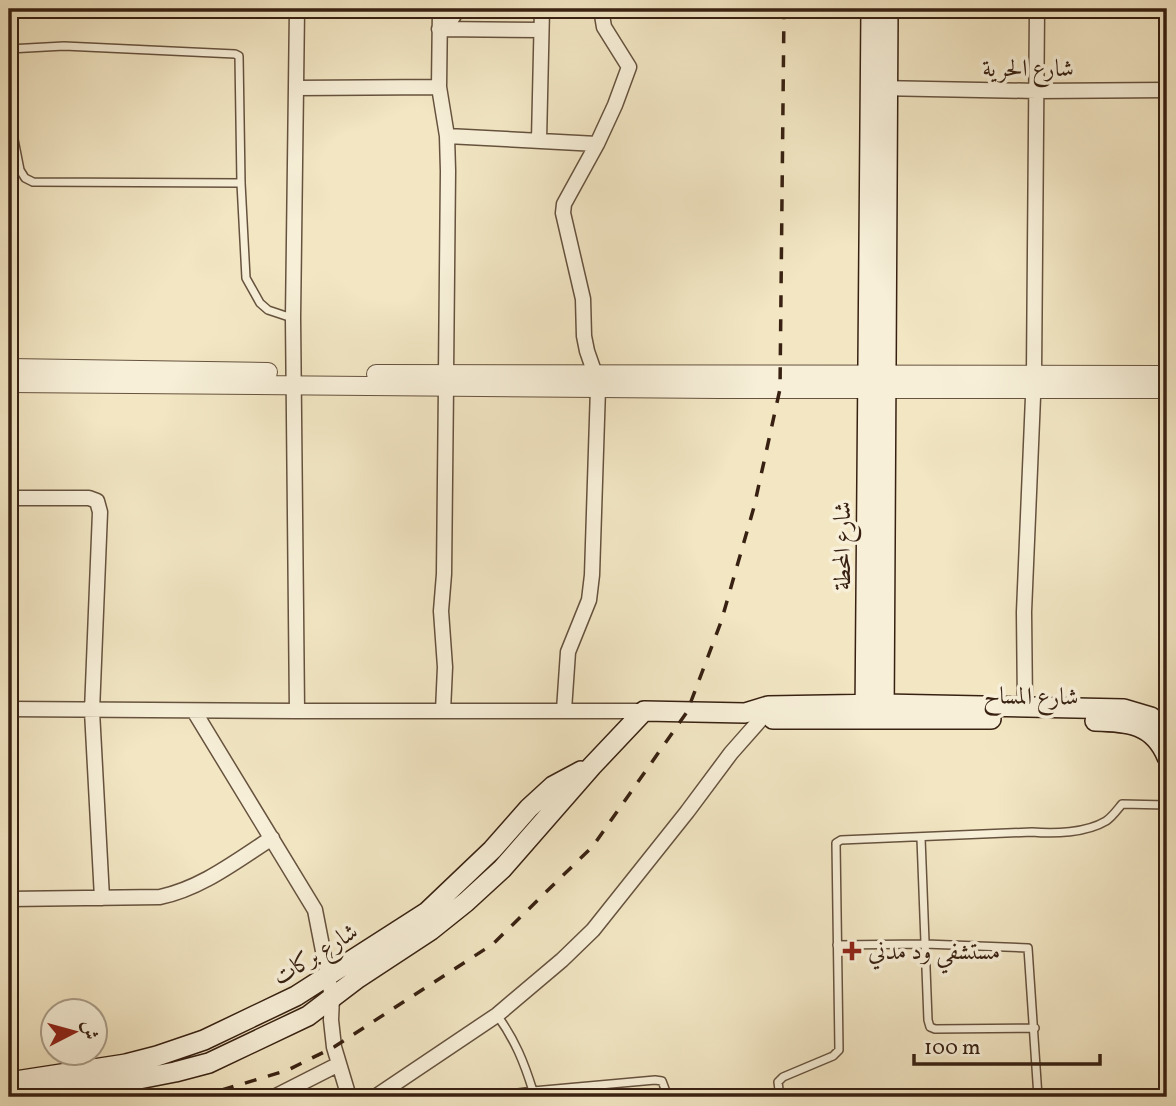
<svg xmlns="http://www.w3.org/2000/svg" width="1176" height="1106" font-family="Vollkorn,Amiri,serif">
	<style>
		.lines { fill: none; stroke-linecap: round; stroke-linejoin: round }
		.service-casing { stroke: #66523e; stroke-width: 10 }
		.minor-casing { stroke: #66523e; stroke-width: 17 }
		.tertiary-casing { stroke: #66523e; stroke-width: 20 }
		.secondary-casing { stroke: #382112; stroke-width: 22 }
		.service { stroke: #f7efd8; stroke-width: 7 }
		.minor { stroke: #f7efd8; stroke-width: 14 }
		.tertiary { stroke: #f7efd8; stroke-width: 18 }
		.secondary { stroke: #f7efd8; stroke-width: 19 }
		.rail { stroke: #382112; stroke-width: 3.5; stroke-dasharray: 12 12; stroke-linecap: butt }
		.poi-dot { fill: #8f2418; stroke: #f7efd8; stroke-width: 2.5 }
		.labels { text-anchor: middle; stroke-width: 7; stroke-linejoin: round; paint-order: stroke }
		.street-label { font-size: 24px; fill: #382112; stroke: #f7efd8 }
		.poi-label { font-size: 24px; fill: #382112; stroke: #f7efd8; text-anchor: start }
	</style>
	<rect width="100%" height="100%" fill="#f2e6c3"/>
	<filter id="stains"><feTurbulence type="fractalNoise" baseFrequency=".00286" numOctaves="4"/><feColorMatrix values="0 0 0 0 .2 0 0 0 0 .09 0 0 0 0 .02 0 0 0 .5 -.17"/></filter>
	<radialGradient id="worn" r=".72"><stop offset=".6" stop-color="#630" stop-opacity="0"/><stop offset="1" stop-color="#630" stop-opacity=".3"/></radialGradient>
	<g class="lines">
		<defs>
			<path id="service" d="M9,49l55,-3 171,8 4,2 2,127 5,95 14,25 8,7 24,8
				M9,114l11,56 5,8 8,4 208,1
				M921,838l7,182 2,7 5,2 100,-1
				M837,945l88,-1 103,4 10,149
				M497,1015c18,25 27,47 36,76
				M488,1097l45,-6 122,-11 7,1 6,16
				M780,1097l-2,-15 5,-5 50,-21 6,-6 -3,-207 5,-3 191,-8c22,2 54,1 74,-11 6,-4 11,-11 16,-17l45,1"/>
			<path id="minor" d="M297,9l-4,309 4,393h347
				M440,9l-1,78 8,49 1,35 -2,203
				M439,29l102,1
				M445,29l13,-20
				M296,88l143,-1
				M878,88l158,3 131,-1
				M447,136l150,8
				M539,140l3,-131
				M595,374l-8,-23 -3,-15 -1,-37 -20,-86 1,-9 33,-60 18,-39 14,-38 -25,-40 -3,-18
				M9,498h80l8,3 3,11 -8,199 10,187
				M1025,707l-1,-95 10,-239 3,-364
				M9,709l288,2
				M564,710l4,-58 21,-52 3,-25 6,-187
				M194,711l121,199 17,87 -1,23 3,27 15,50
				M443,711l2,-44 -4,-56 3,-37 2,-188
				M9,899l151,-2c42,-9 76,-36 112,-59
				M274,1097l65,-33
				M375,1097l122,-82 65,-55 31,-30 94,-118 44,-59 30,-34 7,-13"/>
			<path id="tertiary" d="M9,368l259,4
				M376,374l791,1
				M9,383l710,6h448"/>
			<path id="secondary" d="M865,718l6,-709
				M884,718l4,-709
				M773,719h218
				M1095,721c33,1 58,2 72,36
				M9,1082l117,-18 31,-8 47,-16 92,-44 131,-84 65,-62 37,-42 24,-22 28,-15
				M30,1097l68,-10 77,-15 34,-9 99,-47 50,-38 73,-48 35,-28 36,-33 90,-103 52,-55 101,2 23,-7 116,-2 240,5 27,8 16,12"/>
		</defs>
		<use href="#service" class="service-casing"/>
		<use href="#minor" class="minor-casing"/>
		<use href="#tertiary" class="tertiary-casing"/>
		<use href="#secondary" class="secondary-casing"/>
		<use href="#service" class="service"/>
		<use href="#minor" class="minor"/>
		<use href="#tertiary" class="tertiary"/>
		<use href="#secondary" class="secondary"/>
		<path class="rail" d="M199,1097l89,-27 46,-23 159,-103 100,-98 94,-134 34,-90 33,-115 26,-118 4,-380"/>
	</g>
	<path class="poi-dot" d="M848.5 940.5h7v7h7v7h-7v7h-7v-7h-7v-7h7z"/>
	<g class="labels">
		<g class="street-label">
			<text x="1028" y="76">شارع الحرية</text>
			<text transform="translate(842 546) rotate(-90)" y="8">شارع المحطة</text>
			<text transform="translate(1031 696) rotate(1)" y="8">شارع المساح</text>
			<text transform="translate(315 954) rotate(-32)" y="8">شارع بركات</text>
		</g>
		<g class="poi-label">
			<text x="868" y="959">مستشفي ود مدني</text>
		</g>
	</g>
	<rect width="1176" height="1106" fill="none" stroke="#f2e6c3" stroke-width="35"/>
	<rect x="10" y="10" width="1155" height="1085" fill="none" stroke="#382112" stroke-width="3.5"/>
	<rect x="18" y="18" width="1141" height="1071" fill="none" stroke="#382112" stroke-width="2"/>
	<g transform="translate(74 1032) rotate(84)"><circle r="33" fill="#f7efd8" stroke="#ab9d89" stroke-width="2"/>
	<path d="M0-5L12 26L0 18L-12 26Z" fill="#8f2418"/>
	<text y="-10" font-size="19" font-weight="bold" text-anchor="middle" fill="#382112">ش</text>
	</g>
	<path d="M914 1054v10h186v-10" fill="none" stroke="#382112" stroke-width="3.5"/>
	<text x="924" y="1054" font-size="21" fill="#382112" stroke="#f7efd8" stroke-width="5" paint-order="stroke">100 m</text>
	<rect width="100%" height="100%" filter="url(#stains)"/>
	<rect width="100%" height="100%" fill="url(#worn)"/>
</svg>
